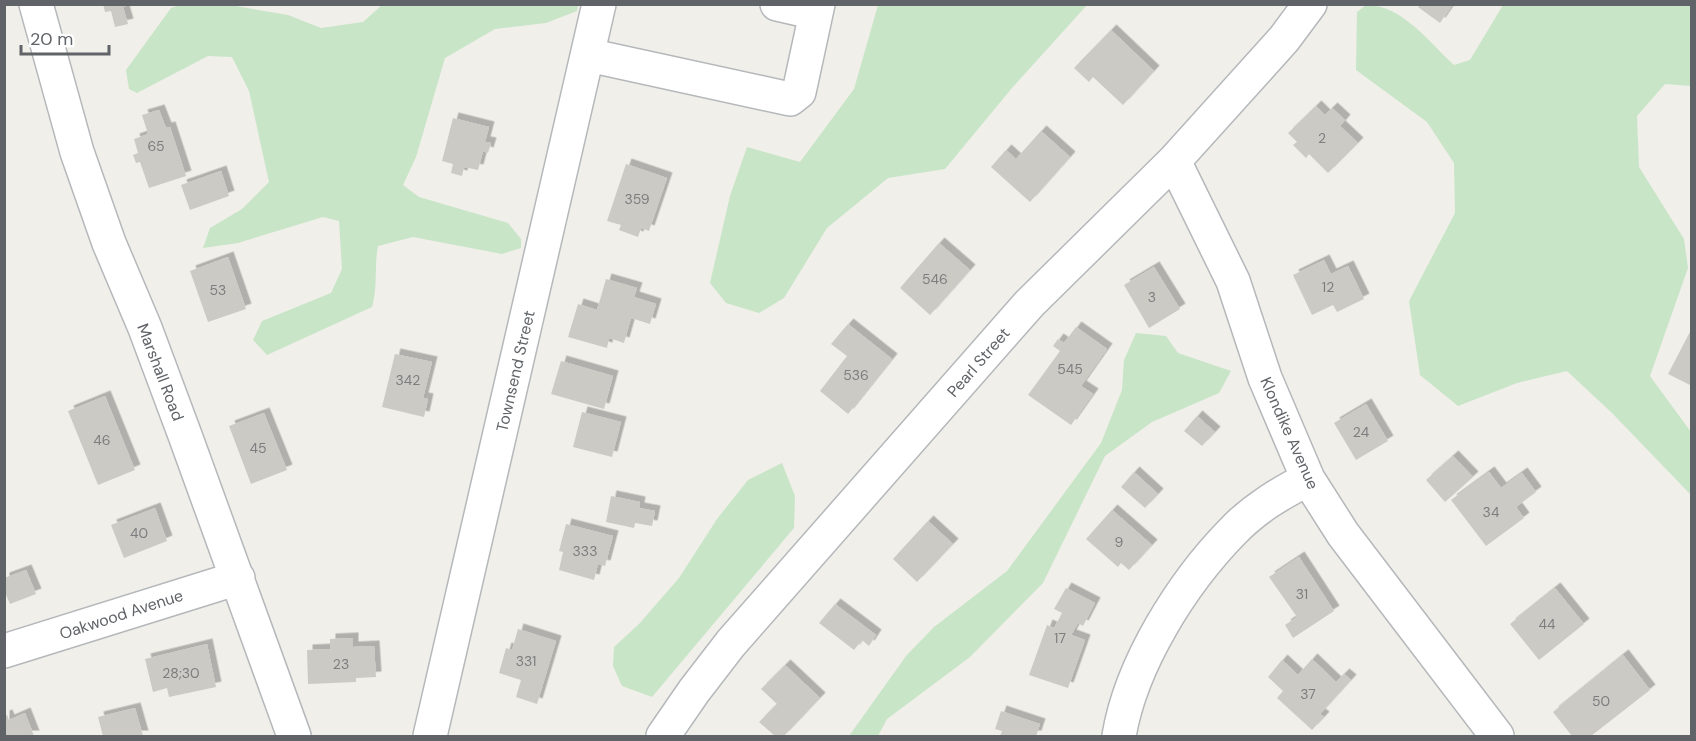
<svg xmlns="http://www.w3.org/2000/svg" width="1696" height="741" font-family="'DM Sans',sans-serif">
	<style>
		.green { fill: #c8e5c8 }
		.building { fill: #cccac5; filter: url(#shadow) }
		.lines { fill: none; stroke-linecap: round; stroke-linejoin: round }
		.minor-casing { stroke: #b5b8bb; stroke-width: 36 }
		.minor { stroke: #fff; stroke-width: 33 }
		.labels { text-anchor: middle; stroke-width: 4.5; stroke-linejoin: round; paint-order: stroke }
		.number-label { font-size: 14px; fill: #7b7d7e }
		.street-label { font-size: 16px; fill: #606367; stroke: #fff }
	</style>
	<defs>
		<filter id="shadow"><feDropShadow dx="5.5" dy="-5.5" stdDeviation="0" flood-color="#0004"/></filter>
	</defs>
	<rect width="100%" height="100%" fill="#f0efe9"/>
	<path class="green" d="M182,4l48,1 58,10 33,13 42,-6 19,-17h196l-1,6 -31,12 -51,6 -50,29 -29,99 -13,28 16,12 89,26 13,16v9l-19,6 -89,-17 -35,9c-4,20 0,41 -6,61l-105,48 -14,-15 9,-19 69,-28 11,-24 -3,-48 -16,-4 -85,26 -35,5 7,-20 32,-19 27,-27 -20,-91 -17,-34 -24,-1 -71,37 -8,-4 -3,-19 45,-62z
		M878,5h209l-75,83 -67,81 -57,9 -61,50 -43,70 -25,15 -33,-10 -16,-20 20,-87 17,-49 53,15 54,-73z
		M1366,5c35,-1 64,38 88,60l16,-5 33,-55h188v81l-26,-2 -28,32 2,51 45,72 4,29 -38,108 41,56v63l-79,-82 -45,-42 -50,12 -59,23 -38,-31 -11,-74 46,-88 -1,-50 -27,-41 -71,-52 1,-58z
		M1136,333l30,3 12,17 53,18 -12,22 -67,29 -47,34 -62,127 -73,74 -83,62 -9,17h-29l57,-80 28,-29 73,-56 94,-128 21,-53 2,-30z
		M782,463l13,33 -1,32 -142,169 -30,-11 -9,-20 1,-19 25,-23 40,-46 38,-59 31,-39z"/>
	<path class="building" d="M103,4h28l-8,3 5,17 -13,3 -4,-16 -6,1z
		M1421,4h32l-13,19 -22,-16z
		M1111,30l43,41 -31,34 -30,-28 -4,5 -15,-14z
		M1316,106l9,9 7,-7 13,12 -5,6 18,17 -30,30 -19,-19 -3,4 -13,-13 4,-3 -9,-9z
		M159,110l7,18 4,-1 16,49 -37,12 -9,-26 -4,1 -3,-8 5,-2 -4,-14 14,-5 -6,-19z
		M453,118l36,9 -4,15 6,1 -3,10 -5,-2 -5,19 -14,-3 -2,9 -11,-3 2,-9 -11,-3z
		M1041,131l29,26 -40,45 -39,-35 15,-17 10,9z
		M626,164l41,14 -18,53 -8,-3 -3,9 -19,-7 2,-5 -14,-4z
		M221,171l8,25 -39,14 -9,-25z
		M939,243l31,27 -40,45 -30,-27z
		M228,257l18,52 -38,13 -18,-51z
		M1324,260l7,14 17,-8 16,33 -27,13 -4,-7 -21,10 -19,-40z
		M1154,267l26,42 -31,19 -25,-43z
		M606,279l31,9 -3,9 22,7 -6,20 -19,-6 -7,25 -15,-5 -2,10 -39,-11 10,-33 19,6z
		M848,324l44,35 -44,55 -28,-23 27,-35 -16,-12z
		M1076,327l31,22 -26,37 12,8 -22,31 -43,-30 32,-44 -7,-5 5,-7 6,4z
		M1692,328v58l-24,-12z
		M395,354l37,8 -9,36 5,1 -4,18 -42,-10z
		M561,361l52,15 -9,33 -53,-15z
		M105,396l30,74 -37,15 -30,-74z
		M1366,404l22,37 -32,19 -22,-37z
		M582,412l39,10 -9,35 -39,-10z
		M264,413l23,57 -36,14 -22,-58z
		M1197,416l18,16 -13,14 -18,-15z
		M1453,456l20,21 -28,25 -19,-22z
		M1134,472l24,22 -13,14 -24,-21z
		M1489,472l12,16 21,-15 14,19 -20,15 8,11 -38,28 -35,-46z
		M611,496l29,6 -1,6 16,3 -3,15 -17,-3 -1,5 -28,-6z
		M155,508l12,33 -43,17 -13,-33z
		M1112,510l40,35 -23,25 -8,-7 -3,4 -32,-28z
		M928,521l25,23 -36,38 -24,-23z
		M566,524l47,12 -8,30 -7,-2 -4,16 -35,-10 4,-18 -4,-1z
		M1299,557l35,54 -41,27 -8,-13 12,-8 -28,-40z
		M26,570l10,24 -26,10 -6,-14v-12z
		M1066,588l29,15 -12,23 -5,-3 -7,12 14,5 -17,48 -39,-13 18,-50 7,3 8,-15 -8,-4z
		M1555,588l29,36 -45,36 -29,-36z
		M835,604l41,31 -7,11 -7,-6 -8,10 -35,-27z
		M518,629l38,12 -19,63 -21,-7 5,-17 -22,-7 7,-25 6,2z
		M353,638v9l21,-1 2,31 -20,1v4l-48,2 -1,-34 23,-1v-10z
		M207,644l9,43 -47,10 -2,-9 -14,4 -8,-33z
		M1623,655l27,35 -59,46h-19l-19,-24z
		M1312,659l24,23 8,-8 7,6 -31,34 4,3 -12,13 -35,-32 6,-7 -15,-14 14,-17 16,15z
		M785,665l35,33 -36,38h-9l-16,-14 18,-18 -16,-15z
		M135,708l8,28h-40l-5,-19z
		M1001,711l39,13 -4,12h-36l2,-5 -7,-2z
		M25,713l9,23h-30v-20l3,-1 2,5z"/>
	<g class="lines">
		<defs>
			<path id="minor" d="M36,4l41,148 32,91 36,85 41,110 108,298
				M777,4l39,9
				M588,55l202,44 9,-7 19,-88
				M1174,161l59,120 32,97 43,101 35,55 154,202
				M4,651l234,-73
				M430,736l169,-732
				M663,736l31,-45 37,-48 298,-339 145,-143 110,-122 26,-35
				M1119,736c12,-72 63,-153 114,-205 22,-23 48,-38 75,-52"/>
		</defs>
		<use href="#minor" class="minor-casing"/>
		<use href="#minor" class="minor"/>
	</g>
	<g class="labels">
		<g class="number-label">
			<text x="1322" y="143">2</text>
			<text x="156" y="151">65</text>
			<text x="637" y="204">359</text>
			<text x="935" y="284">546</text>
			<text x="1328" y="292">12</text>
			<text x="218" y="295">53</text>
			<text x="1152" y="302">3</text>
			<text x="1070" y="374">545</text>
			<text x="856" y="380">536</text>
			<text x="408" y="385">342</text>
			<text x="1361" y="437">24</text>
			<text x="102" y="445">46</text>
			<text x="258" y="453">45</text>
			<text x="1491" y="517">34</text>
			<text x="139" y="538">40</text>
			<text x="1119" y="547">9</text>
			<text x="585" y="556">333</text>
			<text x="1302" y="599">31</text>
			<text x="1547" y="629">44</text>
			<text x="1060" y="643">17</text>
			<text x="526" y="666">331</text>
			<text x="341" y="669">23</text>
			<text x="181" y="678">28;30</text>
			<text x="1308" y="699">37</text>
			<text x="1601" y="706">50</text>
		</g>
		<g class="street-label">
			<text transform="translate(978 362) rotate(-49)" y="6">Pearl Street</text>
			<text transform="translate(515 371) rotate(-77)" y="6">Townsend Street</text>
			<text transform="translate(161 372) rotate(69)" y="6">Marshall Road</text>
			<text transform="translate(1290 433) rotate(66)" y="6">Klondike Avenue</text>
			<text transform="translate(121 614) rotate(-18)" y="6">Oakwood Avenue</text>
		</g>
	</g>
	<rect width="1696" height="741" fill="none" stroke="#606367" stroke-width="12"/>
	<path d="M21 45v9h88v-9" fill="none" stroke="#606367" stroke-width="3"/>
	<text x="30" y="45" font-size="18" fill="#606367" stroke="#ffffff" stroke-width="4.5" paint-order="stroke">20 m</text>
</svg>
